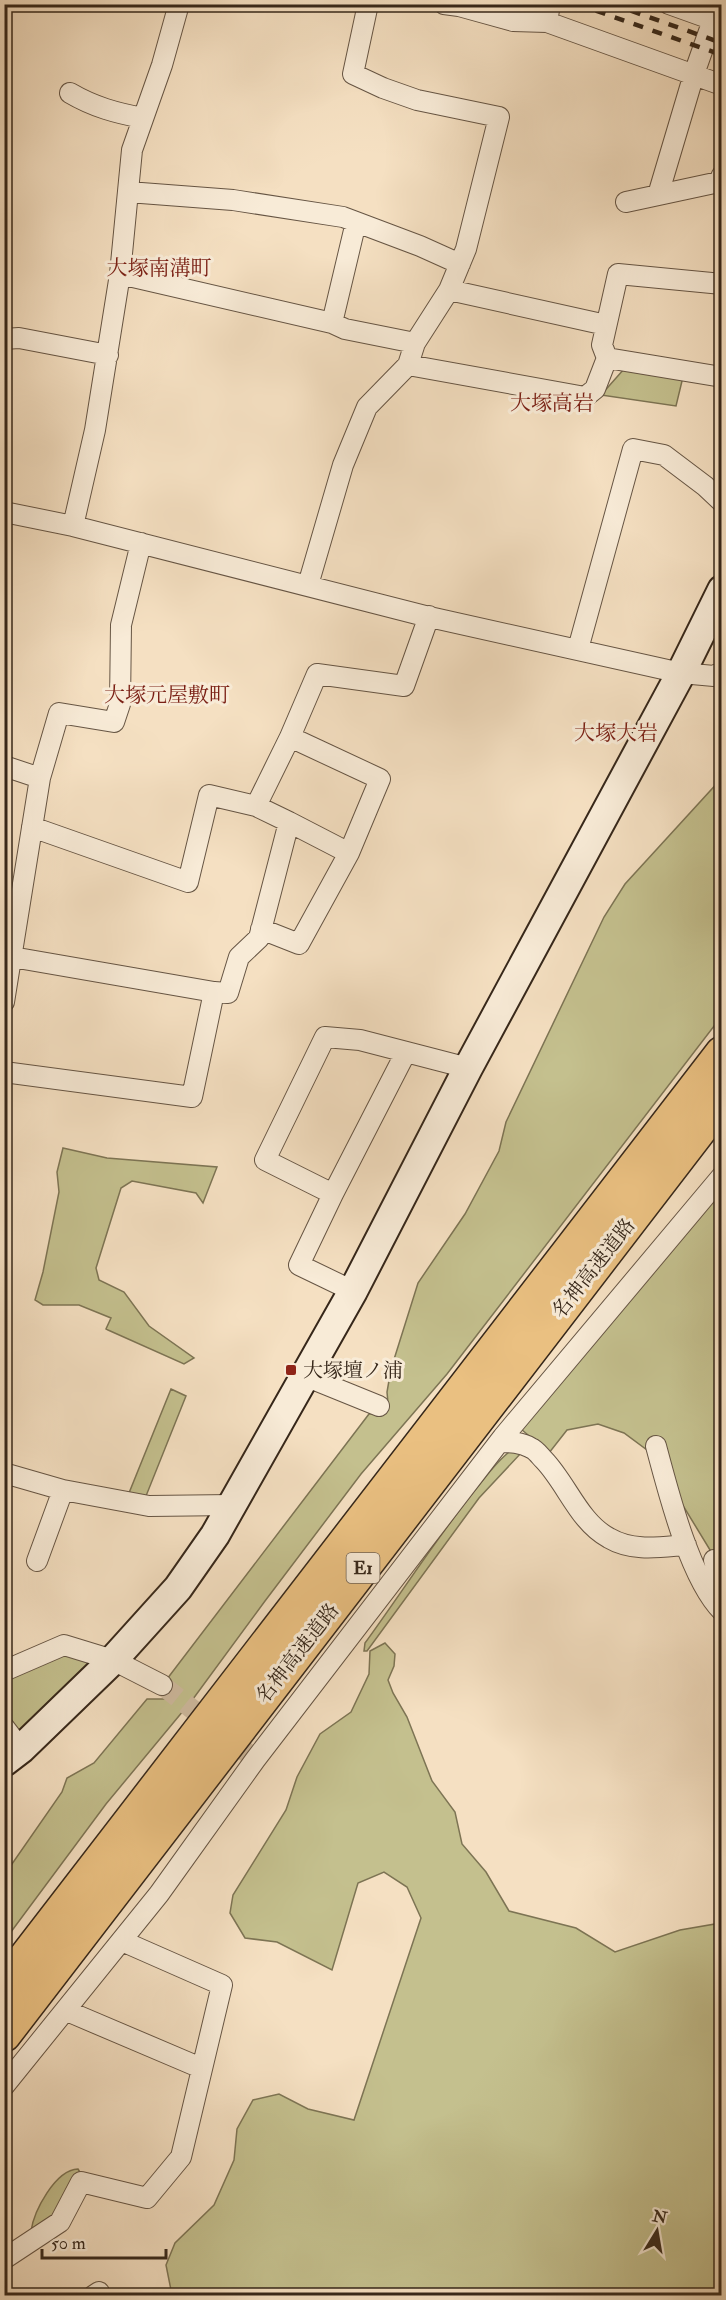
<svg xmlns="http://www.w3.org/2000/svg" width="726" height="2300" font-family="'IM FELL Double Pica','Noto Serif JP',serif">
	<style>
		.green { fill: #c4c08e; stroke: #7d7454; stroke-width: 1.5 }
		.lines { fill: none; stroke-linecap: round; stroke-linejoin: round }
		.street-tunnel { stroke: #cfbba0; stroke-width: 20; stroke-dasharray: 20 10; stroke-linecap: butt }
		.street-casing { stroke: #654; stroke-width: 22 }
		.secondary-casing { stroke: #36271a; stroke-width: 32 }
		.highway-casing { stroke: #36271a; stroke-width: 36 }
		.street { stroke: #f8ebd7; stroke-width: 20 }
		.secondary { stroke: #f8ebd7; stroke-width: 28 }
		.highway { stroke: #eac081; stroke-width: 33 }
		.rail { stroke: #36271a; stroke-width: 4.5; stroke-dasharray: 10 10; stroke-linecap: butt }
		.poi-dot { fill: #8f2418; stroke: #f8ebd7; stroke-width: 2 }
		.labels { text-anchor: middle; stroke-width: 6; stroke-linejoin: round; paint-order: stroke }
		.shield { fill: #f8ebd7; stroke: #706253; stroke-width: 1.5 }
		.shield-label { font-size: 18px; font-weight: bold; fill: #36271a }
		.street-label { font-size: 20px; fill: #36271a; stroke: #f8ebd7 }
		.poi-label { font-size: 20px; fill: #36271a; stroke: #f8ebd7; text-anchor: start }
		.neighbourhood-label { font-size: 21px; fill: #7a1f14; stroke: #f8ebd7 }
	</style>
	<rect width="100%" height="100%" fill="#f5e0c2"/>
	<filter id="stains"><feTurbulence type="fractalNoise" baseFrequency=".00333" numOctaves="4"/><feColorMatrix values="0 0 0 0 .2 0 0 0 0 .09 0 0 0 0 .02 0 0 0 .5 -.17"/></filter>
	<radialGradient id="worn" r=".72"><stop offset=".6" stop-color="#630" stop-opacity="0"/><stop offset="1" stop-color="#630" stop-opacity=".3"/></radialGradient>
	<path class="green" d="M624,369l59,8 -7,29 -75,-11z
		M721,779v238l-274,357 -86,100 -96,127 -72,98 -87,105 -101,136v-66l57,-82 5,-14 27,-15 53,-64h24l7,-7 -11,-13 202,-265 16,-3 3,-8 -1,-11 4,-23 27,-86 47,-69 34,-63 7,-29 98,-205 21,-33z
		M63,1148l44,10 110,9 -14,36 -7,-10 -64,-12 -11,7 -25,80 3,12 25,12 25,34 45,32 -10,6 -76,-34 -2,-1 5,-11 -32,-13h-36l-8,-5 8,-28 16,-80 -2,-20z
		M721,1188v380l-70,-115 -27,-20 -26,-9 -31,6 -18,23 -28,-24z
		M171,1389l15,7 -40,100 -17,-3z
		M512,1450l10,2 -43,46 -112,153h-3l1,-8c37,-51 71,-104 110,-153 11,-13 23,-31 37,-40z
		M385,1643l10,11 -1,12 -6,14 5,13 14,24 25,64 23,31 7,32 24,28 23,39 67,17 39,24 65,-22 41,-7v372h-549l-6,-30 9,-22 39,-38 20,-45 3,-31 16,-29 26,-6 29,15 46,11 67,-202 -14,-31 -23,-15 -26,11 -26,87 -55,-28 -32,-4 -15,-25 3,-18 53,-85 11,-33 23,-43 31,-22 18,-38 1,-23z
		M69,1650l33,11 -82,76 -15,-25 -1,-33z
		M78,2169l3,5 -22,46 -28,11c3,-20 24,-61 47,-62z"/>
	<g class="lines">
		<path class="street-tunnel" d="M162,1685l89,71"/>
		<defs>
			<path id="street" d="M444,4l15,2 54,15 34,1
				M550,4l-3,18 175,63
				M669,4l53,19
				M70,93c24,14 46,20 73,25
				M128,192l105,8 110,17 77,29 40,18
				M658,195l36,-121 19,-54
				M626,202l93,-20 3,-7
				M120,274l212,49 13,6 70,14
				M449,290l157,35
				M332,323l24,-101
				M4,339l15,-1 89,17
				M607,358l-5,-13 16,-71 104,10
				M408,365l177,32 10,-8 12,-31 115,19
				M4,512l69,14 352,90 256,57 33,3 8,-4
				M73,526l22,-96 25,-156 12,-124 30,-85 17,-61
				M308,585l35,-120 24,-58 41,-42 7,-22 34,-53 17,-41 33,-132 -82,-17 -34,-12 -30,-14 15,-70
				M578,649l55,-200 31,6 41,31 17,16
				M4,766l36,12 -36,224
				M40,778l19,-65 55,9 6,-18 1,-79 20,-82
				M289,822l60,31
				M32,827l156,55 21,-87 47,11
				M261,929l38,15 50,-91 31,-74 -90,-42
				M12,957l202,35 14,1 11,-36 20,-19 30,-116 -33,-16 34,-69 27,-63 87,12 25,-70
				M4,1072l188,25 22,-105
				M333,1194l73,-142
				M353,1291l-54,-26 34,-71 -68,-34 60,-123 35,3 108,28
				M305,1376l74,30
				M499,1442c11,0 22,0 32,6 5,2 9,8 13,12 23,24 35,62 65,78 24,14 51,9 77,7
				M656,1446c12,45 34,133 66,165
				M4,1473l59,17 86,16 83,-1
				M714,1560l8,31
				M37,1561l26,-71
				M4,1671l60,-26 49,15 49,25
				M4,1727l17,22
				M67,2011l134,57
				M4,2086l155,-192 96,-134 248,-323 219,-261
				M4,2259l56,-37 21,-40 66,16 34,-41 41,-172 -100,-44
				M93,2296l6,-4 1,4"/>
			<path id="secondary" d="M4,1762l17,-13 92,-89 65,-72 37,-53 138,-244 115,-223 213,-395 41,-83"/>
			<path id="highway" d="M4,1985l718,-932
				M4,2035l718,-934"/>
		</defs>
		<use href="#street" class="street-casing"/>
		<use href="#secondary" class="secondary-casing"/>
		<use href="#highway" class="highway-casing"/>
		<use href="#street" class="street"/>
		<use href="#secondary" class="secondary"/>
		<use href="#highway" class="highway"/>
		<path class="rail" d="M577,4l145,51
			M612,4l110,39"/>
	</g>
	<rect class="poi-dot" x="285" y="1364" width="12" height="12" rx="3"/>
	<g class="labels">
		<rect class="shield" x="346.5" y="1553" width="33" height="30" rx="4.5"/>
		<g class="shield-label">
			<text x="363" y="1574">E1</text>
		</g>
		<g class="street-label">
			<text transform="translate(593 1268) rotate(-52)" y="7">名神高速道路</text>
			<text transform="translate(297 1653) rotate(-52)" y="7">名神高速道路</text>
		</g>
		<g class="poi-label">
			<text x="303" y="1377">大塚壇ノ浦</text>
		</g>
		<g class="neighbourhood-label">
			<text x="159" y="275">大塚南溝町</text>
			<text x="552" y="410">大塚高岩</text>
			<text x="167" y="702">大塚元屋敷町</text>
			<text x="616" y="740">大塚大岩</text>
		</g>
	</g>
	<rect width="726" height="2300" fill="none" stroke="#f5e0c2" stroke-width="24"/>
	<rect x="6" y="6" width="714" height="2288" fill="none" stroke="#36271a" stroke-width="3"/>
	<rect x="12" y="12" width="702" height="2276" fill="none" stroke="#36271a" stroke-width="1.5"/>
	<g transform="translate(657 2231) rotate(11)" stroke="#f8ebd7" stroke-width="4.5" paint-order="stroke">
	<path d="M0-4.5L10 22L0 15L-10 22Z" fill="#36271a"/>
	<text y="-9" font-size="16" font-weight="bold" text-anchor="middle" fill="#36271a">N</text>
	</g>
	<path d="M42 2249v9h124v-9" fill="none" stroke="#36271a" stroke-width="3"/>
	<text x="51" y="2249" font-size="18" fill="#36271a" stroke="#f8ebd7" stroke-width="4.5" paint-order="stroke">50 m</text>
	<rect width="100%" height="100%" filter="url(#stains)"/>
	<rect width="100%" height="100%" fill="url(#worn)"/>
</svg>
